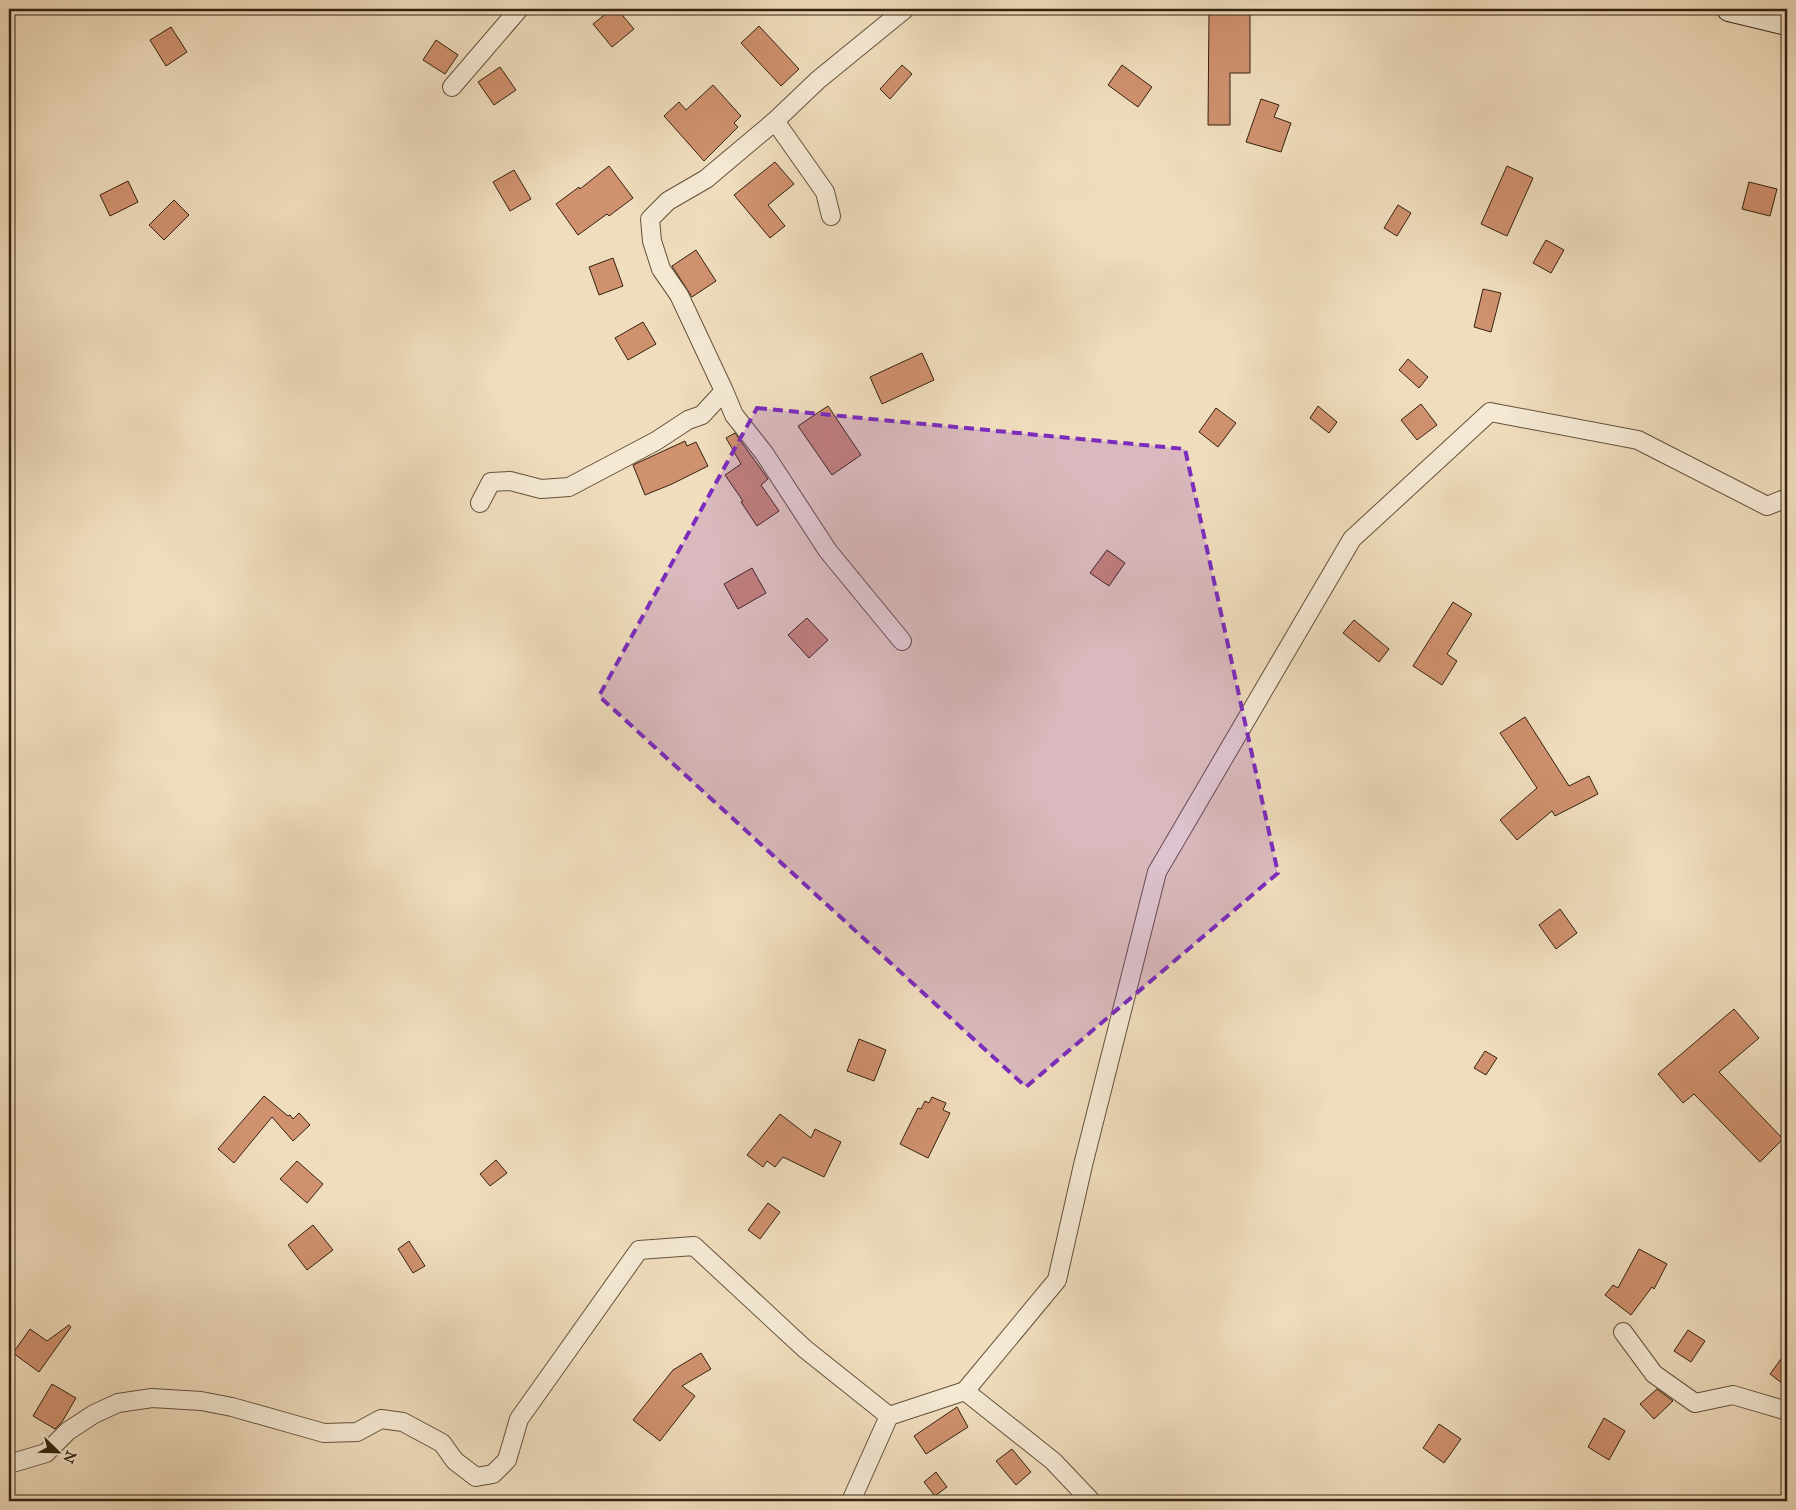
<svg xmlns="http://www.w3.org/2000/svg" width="1796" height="1510" font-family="'IM FELL Great Primer',serif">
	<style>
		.building { fill: #cf916e; stroke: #342210 }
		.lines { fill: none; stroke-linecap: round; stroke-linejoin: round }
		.street-casing { stroke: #63513b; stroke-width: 20 }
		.secondary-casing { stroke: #342210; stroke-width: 26 }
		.street { stroke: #f5e9d4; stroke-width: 18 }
		.secondary { stroke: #f5e9d4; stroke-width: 24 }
		.marked { fill: #7b2cbf; fill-opacity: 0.2; stroke: #7b2cbf; stroke-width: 4; stroke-dasharray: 10 6; stroke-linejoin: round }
	</style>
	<rect width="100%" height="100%" fill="#f0ddbd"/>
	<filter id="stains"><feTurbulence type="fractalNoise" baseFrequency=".004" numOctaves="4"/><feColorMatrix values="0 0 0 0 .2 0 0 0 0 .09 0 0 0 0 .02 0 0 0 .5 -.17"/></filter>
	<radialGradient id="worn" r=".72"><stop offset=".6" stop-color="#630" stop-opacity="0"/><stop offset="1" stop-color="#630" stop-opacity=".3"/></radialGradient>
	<path class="building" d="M612,9h5l17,20 -22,18 -19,-23z
		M1209,9h41v64h-20v52h-22z
		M759,26l40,43 -18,17 -40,-43z
		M171,27l16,25 -21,14 -16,-26z
		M436,40l22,15 -13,19 -22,-14z
		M902,65l10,9 -22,25 -10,-10z
		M1122,65l30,22 -14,20 -30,-22z
		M500,67l16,23 -22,15 -16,-23z
		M713,85l28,31 -7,7 4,4 -34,34 -40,-45 15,-14 7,8z
		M1261,99l18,6 -5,12 17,6 -10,29 -35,-10z
		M775,162l19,22 -26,21 17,21 -15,12 -36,-43z
		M609,166l24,32 -24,18 -2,-2 -29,21 -22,-31 23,-17 1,2z
		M1507,166l26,12 -26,58 -26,-12z
		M514,170l17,29 -21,12 -17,-29z
		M128,181l10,21 -28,14 -10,-21z
		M1749,182l28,7 -7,27 -28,-7z
		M174,200l15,15 -25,25 -15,-15z
		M1398,205l13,8 -14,23 -13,-8z
		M1546,240l18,10 -13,23 -18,-10z
		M696,250l20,31 -24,16 -20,-31z
		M613,258l10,28 -24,9 -10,-28z
		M1483,289l18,4 -10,39 -17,-5z
		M643,322l13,22 -28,16 -13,-22z
		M922,353l12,27 -52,24 -12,-27z
		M1408,359l20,18 -9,11 -20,-18z
		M1421,404l16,21 -20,15 -16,-20z
		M828,406l33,49 -29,20 -34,-49z
		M1318,406l19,16 -8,11 -19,-15z
		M1216,408l20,15 -18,24 -19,-15z
		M735,433l33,46 -7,6 18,26 -22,15 -16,-24 2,-1 -18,-26 16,-11 -15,-26z
		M685,441l2,5 9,-4 12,24 -36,18 -27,11 -12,-30z
		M1107,550l18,13 -16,23 -19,-13z
		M752,568l14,25 -28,16 -14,-25z
		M1453,602l19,12 -25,40 10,7 -15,24 -29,-19z
		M807,618l21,22 -19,18 -21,-23z
		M1354,620l35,29 -10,13 -36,-29z
		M1525,717l44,69 20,-10 9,18 -43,22 -3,-5 -35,29 -17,-20 37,-32 -37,-55z
		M1560,909l17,24 -21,16 -17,-24z
		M1734,1009l25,29 -40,34 64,67 -23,23 -66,-68 -11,9 -25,-29z
		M859,1039l27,11 -12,31 -27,-10z
		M1485,1051l12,7 -11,17 -12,-7z
		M264,1096l24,20 2,-1 3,4 6,-6 11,12 -17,16 -21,-24 -38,46 -16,-14z
		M932,1097l14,6 -3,7 7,3 -22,45 -28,-14 18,-36 3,1 4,-8 4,2z
		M780,1114l31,24 4,-9 26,13 -17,35 -41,-20 -8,10 -8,-6 -4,6 -16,-12z
		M496,1160l11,13 -17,13 -10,-12z
		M297,1161l26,23 -16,19 -27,-24z
		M768,1203l12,9 -20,27 -12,-9z
		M313,1225l20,25 -26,20 -19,-25z
		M409,1241l16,25 -12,7 -15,-24z
		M1639,1249l28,15 -13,25 -2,-2 -21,28 -26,-20 8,-10 5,3z
		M69,1325l2,2 -32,45 -26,-19 17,-24 17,12z
		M1688,1330l17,11 -14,21 -17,-11z
		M1787,1351v36l-17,-13z
		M701,1353l10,16 -29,17 13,10 -35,45 -27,-21 40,-50z
		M52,1384l24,14 -14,24 -7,7 -22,-13z
		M1657,1389l16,12 -19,18 -14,-15z
		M957,1407l11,20 -42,27 -12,-18z
		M1604,1418l21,13 -16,29 -21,-13z
		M1439,1424l22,15 -17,24 -21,-15z
		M1012,1449l19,23 -15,13 -20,-24z
		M936,1472l11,15 -12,9 -11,-14z"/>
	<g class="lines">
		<defs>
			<path id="street" d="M452,87l67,-78
				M775,121l43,-41 87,-71
				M724,391l10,24 30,38 64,98 74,90
				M480,503l11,-21 19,-1 31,8 28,-2 87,-46 32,-21 14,-5 22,-24 -45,-96 -18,-26 -9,-28 -2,-22 18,-18 38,-22 69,-58 50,71 6,24
				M1623,1332l31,42 41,29 38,-8 54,16
				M965,1391l88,70 38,40
				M9,1464l37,-11 22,-22 26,-17 24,-11 34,-5 49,3 31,6 92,26 33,-1 24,-13 22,3 39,21 13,18 21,16 17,-3 14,-14 12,-41 120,-169 55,-4 111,103 84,67
				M851,1501l38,-85 76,-25 92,-111 26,-115 74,-293 195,-333 138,-127 148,28 129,66 20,-8"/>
			<path id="secondary" d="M1729,9l58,14"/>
		</defs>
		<use href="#street" class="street-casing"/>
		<use href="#secondary" class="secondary-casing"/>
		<use href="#street" class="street"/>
		<use href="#secondary" class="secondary"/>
	</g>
	<path class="marked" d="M757,408l428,41 93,424 -252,214 -427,-391z"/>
	<rect width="1796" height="1510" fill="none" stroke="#f0ddbd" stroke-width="30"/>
	<rect x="10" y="10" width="1776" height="1490" fill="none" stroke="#342210" stroke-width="2.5"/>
	<rect x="15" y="15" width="1766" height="1480" fill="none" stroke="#342210"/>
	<g transform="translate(58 1452) rotate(113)" stroke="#f5e9d4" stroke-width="4" paint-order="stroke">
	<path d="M0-4L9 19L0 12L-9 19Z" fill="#342210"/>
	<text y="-8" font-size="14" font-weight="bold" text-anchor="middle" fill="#342210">N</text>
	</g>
	<rect width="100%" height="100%" filter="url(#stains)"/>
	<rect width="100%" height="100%" fill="url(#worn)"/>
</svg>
